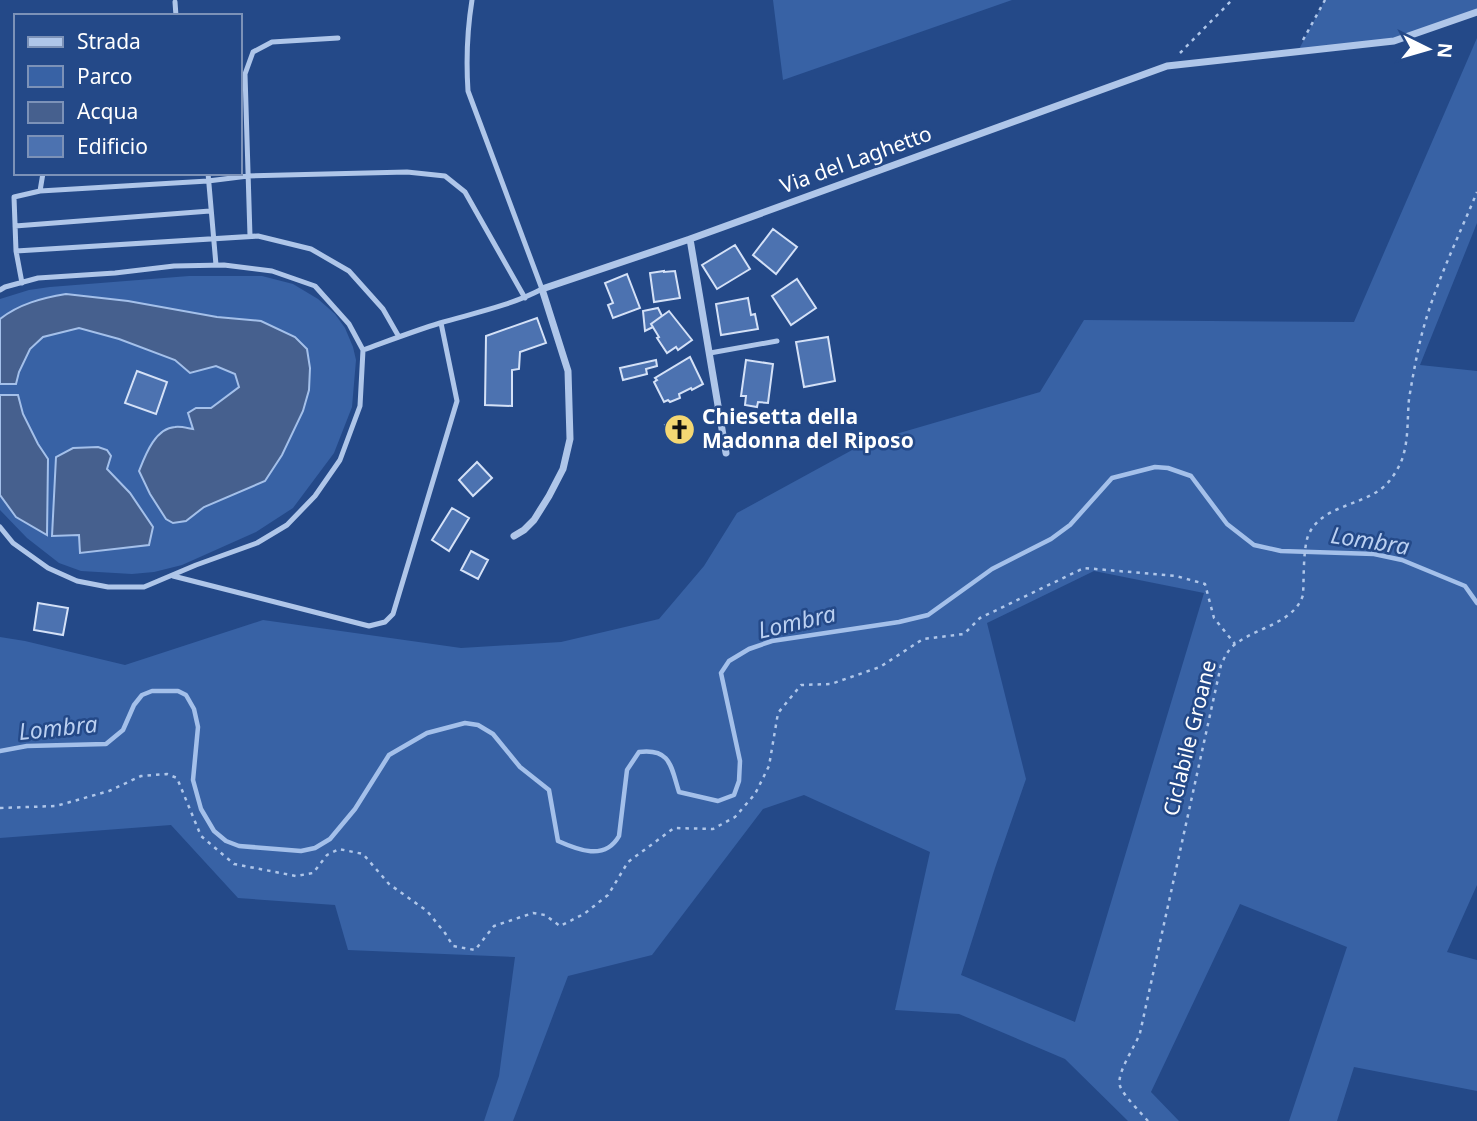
<svg xmlns="http://www.w3.org/2000/svg" width="1477" height="1121" font-family="'Noto Sans',sans-serif">
	<style>
		.green { fill: #3862a5; fill-rule: evenodd }
		.water { fill: #46608e; stroke: #a4c0ea; stroke-width: 2 }
		.lines { fill: none; stroke-linecap: round; stroke-linejoin: round }
		.stream { stroke: #a4c0ea; stroke-width: 4.5 }
		.building { fill: #4c72b0; stroke: #d4e1f7; stroke-width: 2 }
		.path { stroke: #afc6e9; stroke-width: 2.5; stroke-dasharray: 3.5 5; stroke-linecap: butt }
		.service { stroke: #afc6e9; stroke-width: 5 }
		.minor { stroke: #afc6e9; stroke-width: 7 }
		.labels { text-anchor: middle; stroke-width: 5; stroke-linejoin: round; paint-order: stroke }
		.street-label { font-size: 21px; fill: #fff; stroke: #244988 }
		.poi-label { font-size: 21px; font-weight: bold; fill: #fff; stroke: #244988; text-anchor: start }
		.water-label { font-size: 23px; font-style: italic; fill: #bbd0f1; stroke: #244988 }
	</style>
	<rect width="100%" height="100%" fill="#244988"/>
	<path class="green" d="M773,0h239l-229,80z
		M1325,0h152v12l-83,29 -97,12z
		M1477,38v185l-57,142 57,6v514l-30,67 30,8v131l-123,-24 -17,54h-48l58,-174 -107,-43 -89,188 28,29h-51l-63,-62 -106,-45 -64,-4 35,-158 -126,-57 -41,14 -111,146 -84,21 -55,145h-29l15,-45 16,-119 -167,-7 -13,-45 -97,-7 -67,-73 -171,13v-201l25,4 100,24 138,-45 198,28 100,-6 98,-23 45,-53 33,-53 128,-70 175,-51 44,-72 270,2zM1094,571l110,22 -129,429 -114,-47 34,-107 31,-89 -39,-156z
		M189,276h73l31,8 25,15 17,15 10,14 8,19 3,13 -4,47 -18,46 -41,55 -37,24 -74,33 -28,7 -22,2 -51,-3 -22,-8 -32,-25 -27,-28v-211l29,-9 21,-3z"/>
	<path class="water" d="M66,294l62,7 89,16 44,4 34,16 12,12 3,19 -1,22 -6,21 -21,44 -17,26 -61,26 -18,14 -13,2 -7,-4 -16,-25 -11,-23c6,-15 16,-43 36,-44 5,-1 12,1 18,2l-5,-16 8,-5h15l28,-21 -4,-13 -19,-8 -26,7 -15,-13 -56,-21 -40,-11 -36,9 -13,12 -11,23 -3,12h-16v-65c19,-15 42,-21 66,-25z
		M0,395h18l5,19 15,30 10,15 -1,76 -31,-18 -16,-22z
		M98,447l9,3 4,6 -4,13 23,24 23,34 -4,18 -69,8 -1,-18 -27,1 4,-79 17,-9z"/>
	<g class="lines">
		<path class="stream" d="M0,751l27,-5 79,-2 17,-14 11,-25 8,-10 10,-4h26l8,4 8,14 4,18 -5,53 8,29 13,22 12,10 13,5 62,5 14,-3 15,-9 25,-30 34,-54 38,-22 38,-10 13,2 15,9 27,33 29,23 9,51c20,9 47,20 61,-5l8,-66 12,-18c32,-4 32,15 40,40l39,9 16,-6 5,-14 1,-20 -19,-88 8,-12 20,-12 23,-8 127,-19 29,-7 64,-46 59,-30 19,-14 42,-47 43,-11 13,1 23,8 36,48 27,21 27,6 93,3 28,6 63,26 12,17"/>
	</g>
	<path class="building" d="M773,229l24,18 -21,27 -23,-19z
		M735,245l15,24 -33,20 -15,-24z
		M664,271v1l11,-1 5,27 -26,4 -4,-29z
		M627,274l13,34 -27,10 -5,-13 5,-2 -8,-20z
		M797,279l19,29 -25,17 -19,-29z
		M748,298l3,17 4,-1 3,15 -37,6 -5,-31z
		M658,308l4,8 -11,8 2,3 -8,4 -2,-20z
		M669,311l23,29 -14,10 -2,-3 -9,6 -10,-15 2,-1 -8,-13z
		M537,318l9,25 -26,9 -1,17 -7,1v36l-27,-1 1,-69z
		M828,337l7,44 -31,6 -8,-45z
		M690,357l13,27 -11,6 -1,-2 -12,6 1,4 -10,4 -2,-2 -4,2 -10,-20 3,-2 -2,-2z
		M656,360l1,6 -11,3 1,5 -24,6 -3,-12z
		M746,360l27,4 -5,39 -10,-1 -1,5 -12,-2 1,-9h-5z
		M137,371l30,11 -11,32 -31,-11z
		M690,421l2,12 -25,4 -2,-12z
		M477,462l15,16 -19,18 -14,-16z
		M452,508l17,10 -20,33 -17,-11z
		M471,551l17,9 -10,19 -17,-9z
		M38,603l30,5 -5,27 -29,-5z"/>
	<g class="lines">
		<path class="path" d="M1303,40l22,-40
			M1180,53l52,-53
			M0,808l56,-2 53,-15 32,-15 26,-2 10,4 24,58 33,28 62,12 17,-3 14,-18 12,-6 24,5 26,30 38,27 18,22 8,13 22,4 19,-24 39,-13 12,2 15,11 24,-12 24,-19 20,-33 46,-34 39,1 22,-12 20,-23 14,-28 9,-53 23,-28 30,-1 49,-17 43,-28 41,-5 16,-16 104,-50 92,8 29,8 9,34 21,26
			M1148,1121c-7,-8 -25,-26 -28,-35 -4,-13 15,-39 20,-53l81,-368c4,-9 8,-17 16,-22 21,-16 57,-20 66,-48 1,-16 0,-45 5,-59 11,-28 48,-30 70,-45 10,-6 18,-18 23,-29 8,-20 6,-42 8,-63 3,-18 6,-35 10,-53 12,-54 37,-103 58,-154"/>
		<path class="service" d="M175,2l1,14
			M208,173l8,92
			M40,191l3,-18
			M15,226l195,-15
			M250,236l-5,-162 8,-22 19,-10 66,-4
			M16,251l-2,-54 26,-6 168,-10 40,-5 159,-4 38,4 20,16 60,106
			M22,283l-6,-32 242,-15 53,13 38,22 34,38 16,28
			M0,290l5,-3 33,-9 77,-5 59,-7 50,-1 48,6 43,15 34,38 14,26 -3,56 -20,54 -25,36 -28,29 -30,18 -61,22 -52,22h-36l-31,-6 -29,-13 -35,-25 -13,-16
			M363,350c25,-9 51,-19 77,-27 34,-10 70,-17 102,-34l-74,-198c-2,-31 -1,-60 4,-91
			M710,353l67,-12
			M173,576l196,50 16,-4 8,-8 64,-213 -16,-78"/>
		<path class="minor" d="M690,239l36,214
			M514,536l10,-6 10,-10 15,-24 14,-27 7,-30 -2,-68 -26,-82 148,-50 477,-173 227,-25 83,-29"/>
	</g>
	<defs>
		<symbol id="church-disc" viewBox="-11 -11 22 22"><circle r="9.5" fill="#f4d773" stroke="#244988"/><path d="M-1.2-6h2.4v3.5h3.3v2.4h-3.3V6h-2.4V-.1h-3.3v-2.4h3.3Z" fill="#111"/></symbol>
	</defs>
	<g fill-rule="evenodd">
		<use href="#church-disc" x="662" y="412" width="35" height="35"/>
	</g>
	<g class="labels">
		<g class="street-label">
			<text transform="translate(856 160) rotate(-20)" y="7">Via del Laghetto</text>
			<text transform="translate(1190 738) rotate(-76)" y="7">Ciclabile Groane</text>
		</g>
		<g class="poi-label">
			<text x="702" y="424">Chiesetta della<tspan x="702" dy="24">Madonna del Riposo</tspan></text>
		</g>
		<g class="water-label">
			<text transform="translate(1370 541) rotate(9)" y="8">Lombra</text>
			<text transform="translate(797 622) rotate(-13)" y="8">Lombra</text>
			<text transform="translate(58 728) rotate(-6)" y="8">Lombra</text>
		</g>
	</g>
	<rect x="14" y="14" width="228" height="161" fill="#244988" stroke="#7c92b8" stroke-width="2"/>
	<rect x="28" y="37" width="35" height="10" fill="#afc6e9" stroke="#7c92b8" stroke-width="2"/>
	<text x="77" y="49" font-size="21" fill="#ffffff">Strada</text>
	<rect x="28" y="66" width="35" height="21" fill="#3862a5" stroke="#7c92b8" stroke-width="2"/>
	<text x="77" y="84" font-size="21" fill="#ffffff">Parco</text>
	<rect x="28" y="102" width="35" height="21" fill="#46608e" stroke="#7c92b8" stroke-width="2"/>
	<text x="77" y="119" font-size="21" fill="#ffffff">Acqua</text>
	<rect x="28" y="136" width="35" height="21" fill="#4c72b0" stroke="#7c92b8" stroke-width="2"/>
	<text x="77" y="154" font-size="21" fill="#ffffff">Edificio</text>
	<g transform="translate(1428 49) rotate(95)" stroke="#244988" stroke-width="5" paint-order="stroke">
	<path d="M0-5L12 26L0 18L-12 26Z" fill="#ffffff"/>
	<text y="-10" font-size="19" font-weight="bold" text-anchor="middle" fill="#ffffff">N</text>
	</g>
</svg>
